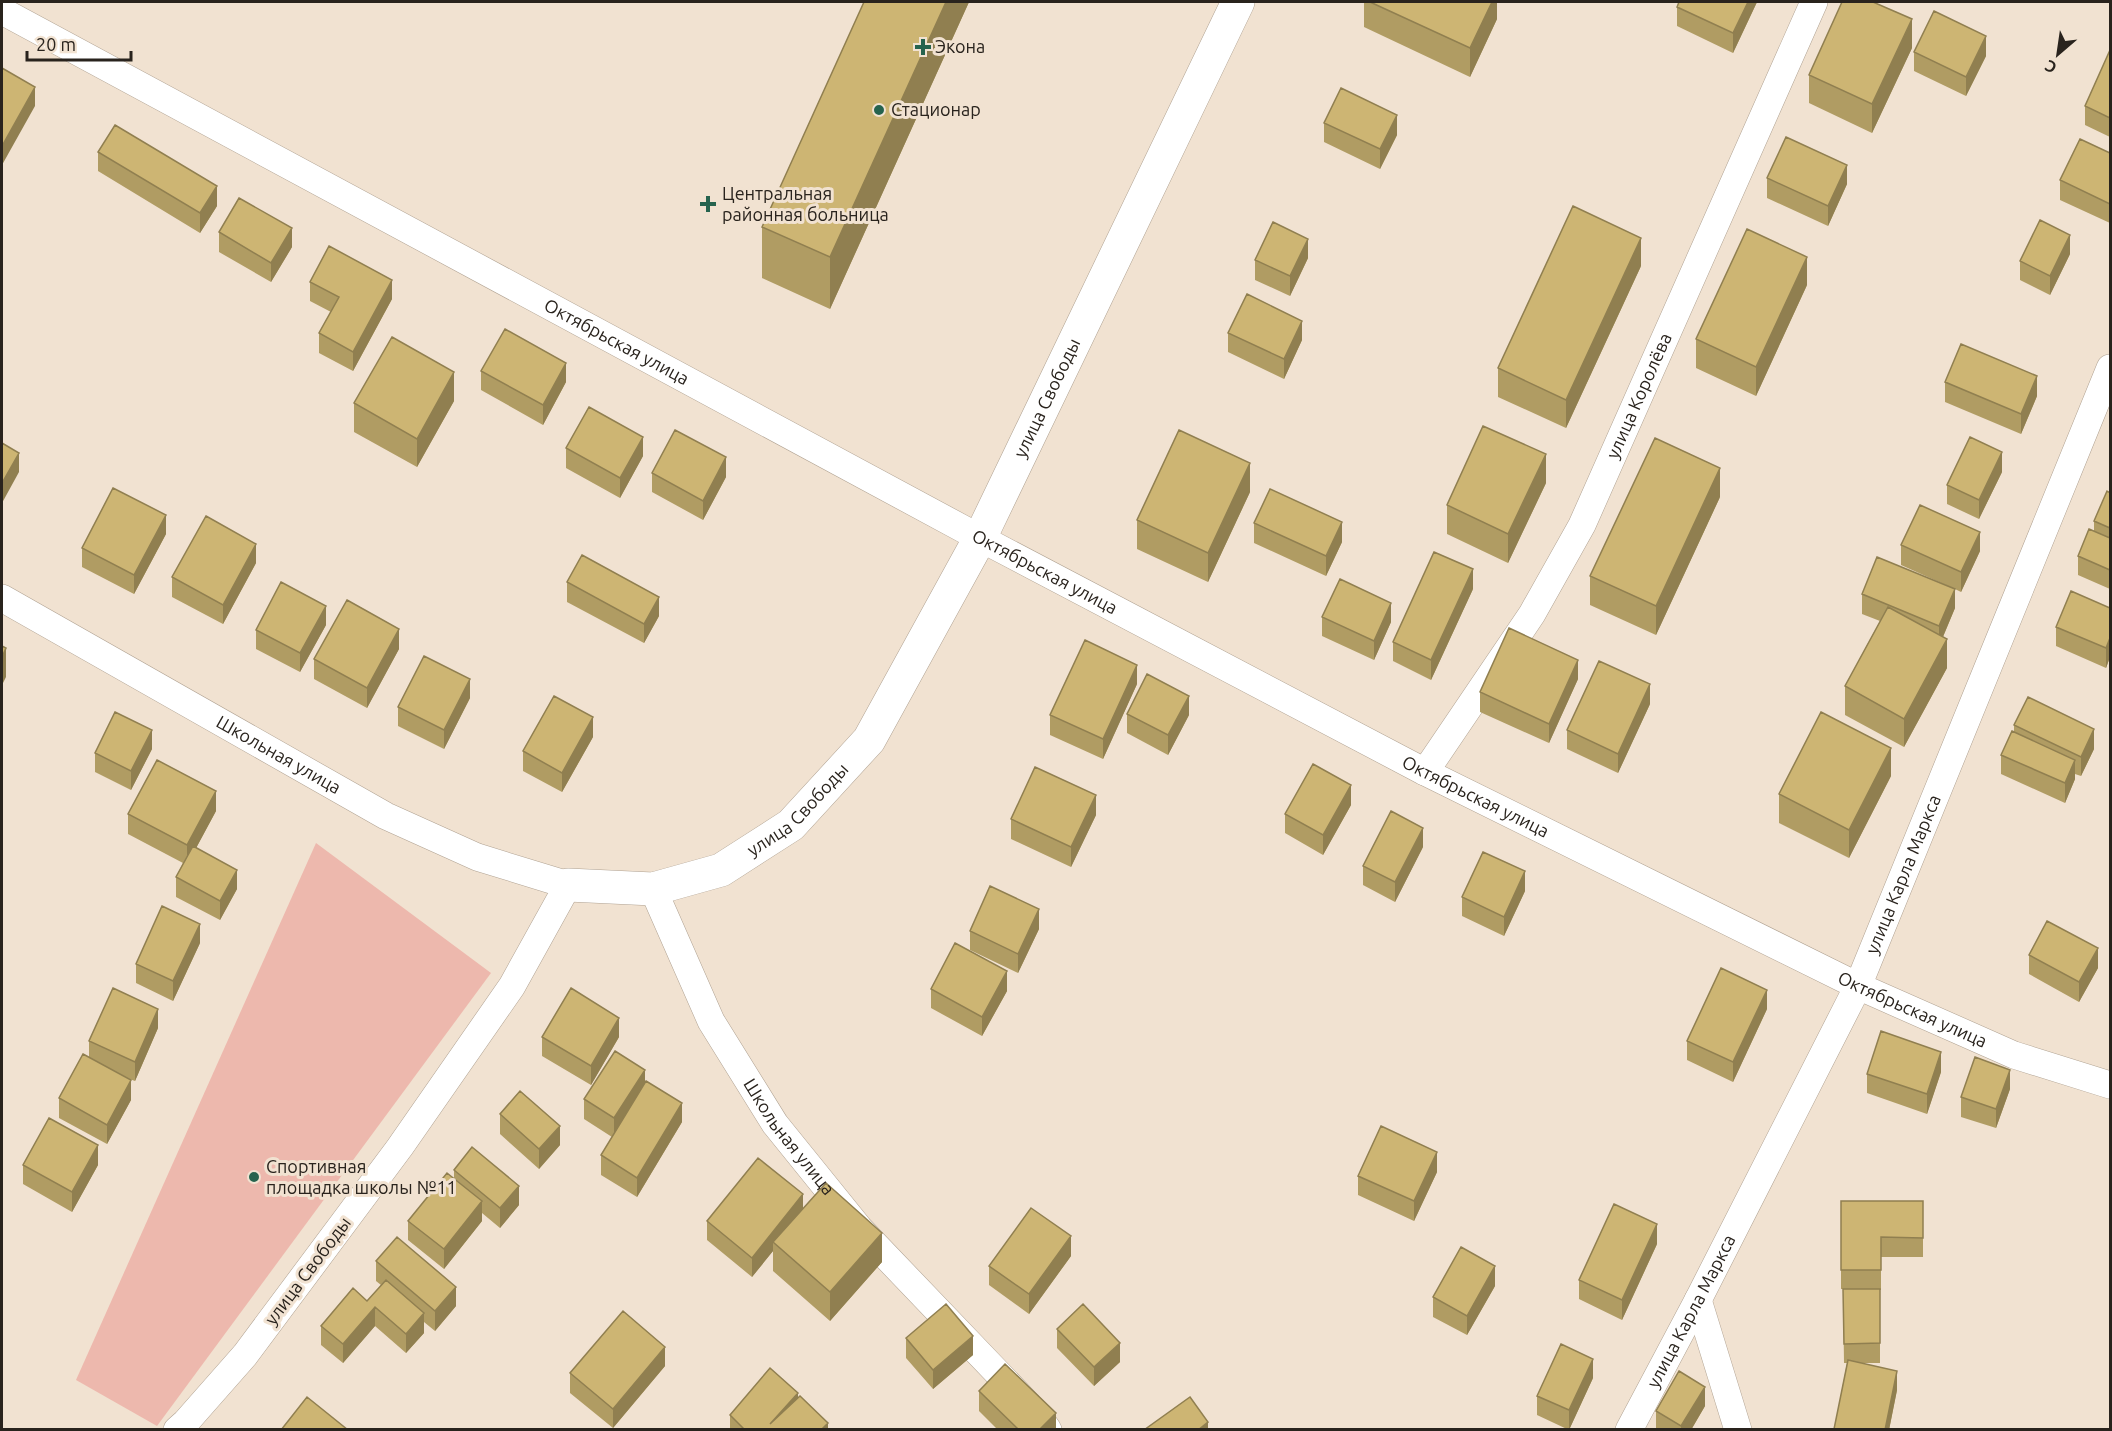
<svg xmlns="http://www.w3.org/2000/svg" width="2112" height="1431" font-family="Ubuntu,sans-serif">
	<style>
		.green { fill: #edb8ad }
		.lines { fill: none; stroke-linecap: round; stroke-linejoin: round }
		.minor-casing { stroke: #b0a292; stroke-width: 28 }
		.tertiary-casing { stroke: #b0a292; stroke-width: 34 }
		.minor { stroke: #fff; stroke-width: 27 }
		.tertiary { stroke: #fff; stroke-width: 33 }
		.wall { fill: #b09c63 }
		.shaded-wall { fill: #907f50 }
		.building { fill: #cdb573; stroke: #907f50; stroke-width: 1.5 }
		.poi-dot { fill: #26634e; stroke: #f1e2d1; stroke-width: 2 }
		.labels { text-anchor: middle; stroke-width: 6; stroke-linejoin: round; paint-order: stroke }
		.poi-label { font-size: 18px; fill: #29231d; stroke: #f1e2d1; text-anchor: start }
		.street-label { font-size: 18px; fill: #29231d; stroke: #f1e2d1 }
	</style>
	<rect width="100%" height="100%" fill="#f1e2d1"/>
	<path class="green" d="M316,843l175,130 -334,453 -81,-46z"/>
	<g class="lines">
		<defs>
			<g id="minor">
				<path id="s1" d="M2,11l978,527 445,234 433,214 156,69 96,30"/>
				<path id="s2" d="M2,598l384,218 91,41 91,28 -56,101 -112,161 -155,208 -59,67 -9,8"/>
				<path id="s3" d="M1425,772l107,-158 50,-89 232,-523"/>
				<path id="s4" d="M653,889l58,132 64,103 84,104 178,186 11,16"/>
				<path d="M1698,1300l40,130"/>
				<path id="s5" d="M1629,1430l69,-130 160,-314 252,-618"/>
			</g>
			<g id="tertiary">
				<path id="s6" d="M568,885l85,4 68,-19 70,-45 78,-85 111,-202 258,-536"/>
			</g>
		</defs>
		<use href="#minor" class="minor-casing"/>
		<use href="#tertiary" class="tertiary-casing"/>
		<use href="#minor" class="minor"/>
		<use href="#tertiary" class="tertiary"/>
	</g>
	<path class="wall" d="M864,2h105l-139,307 -68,-31v-51z
		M1364,2h133v17l-27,58 -106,-50z
		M1679,2h78l-24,51 -56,-27v-19z
		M1912,48l-40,85 -63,-30v-28z
		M2110,50v87l-25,-12v-19z
		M1914,52l72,4 -20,40 -52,-25z
		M1324,123l73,12 -17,34 -56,-27z
		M98,152l119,54 -17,27 -102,-62z
		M2110,153v70l-50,-23v-20z
		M1767,178l80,6 -19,42 -61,-28z
		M219,232l73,15 -21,35 -52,-30z
		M2070,254l-20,41 -30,-15v-19z
		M1308,258l-18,38 -35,-16v-20z
		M1641,266l-75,162 -68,-31v-29z
		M310,282l82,17 -39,72 -34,-18v-20l12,-21 -21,-11z
		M1807,285l-51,111 -60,-28v-29z
		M1228,333l74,7 -18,39 -56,-27z
		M481,371l85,11 -23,43 -62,-35z
		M1945,382l92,14 -16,38 -76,-32z
		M454,401l-37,66 -63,-35v-29z
		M566,448l77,8 -23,42 -54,-30z
		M2002,472l-23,47 -32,-15v-19z
		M652,473l74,4 -23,43 -51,-28z
		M1546,483l-38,80 -61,-29v-29z
		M1250,492l-42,90 -71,-33v-29z
		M2110,493v96l-32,-14v-19l16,-25v-10z
		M1720,497l-64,138 -66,-30v-29z
		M1254,523l88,19 -16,34 -72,-33z
		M166,534l-32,60 -52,-27v-19z
		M1901,545l79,6 -19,41 -6,-3v19l-12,29 4,31 -43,79 -59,-32v-29l35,-65 -18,-7v-20l86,-8 -47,-21z
		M256,563l-33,61 -51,-27v-20z
		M567,582l92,34 -15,27 -77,-41z
		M1473,589l-42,91 -38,-19v-19z
		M2110,608v49l-4,11 -50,-22v-19z
		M1322,617l69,5 -17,38 -52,-24z
		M326,625l-26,47 -44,-23v-19z
		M399,649l-32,59 -53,-29v-20z
		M1578,679l-29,64 -69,-31v-20z
		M1137,684l-34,75 -53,-24v-20z
		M470,698l-26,51 -46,-23v-19z
		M1650,704l-32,69 -51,-24v-19z
		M1127,714l62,1 -21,40 -41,-22z
		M2014,725l80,24 -13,27 -6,-2v5l-10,24 -64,-29v-19l13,-23z
		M593,737l-31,55 -39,-21v-20z
		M152,749l-21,41 -36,-18v-19z
		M1891,776l-42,82 -70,-35v-29z
		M1351,805l-28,50 -38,-22v-19z
		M216,811l-20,37 41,41 -17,31 -44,-23v-20l7,-14 -55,-29v-20z
		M1096,815l-25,52 -60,-28v-20z
		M1423,847l-28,55 -32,-17v-19z
		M1525,891l-21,45 -42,-20v-19z
		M1039,929l-21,44 -48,-23v-19z
		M200,943l-27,58 -37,-18v-19z
		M2029,955l69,13 -19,34 -50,-28z
		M931,989l76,2 -25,45 -51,-28z
		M1767,1009l-34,73 -46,-22v-19z
		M158,1028l-23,53 -11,-4 7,23 -24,44 -48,-26v-20l30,-41v-16z
		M542,1037h77l-28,48 -49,-29z
		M1941,1072l-14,42 -60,-21v-19z
		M645,1082l37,40 -45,75 -36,-22v-20l11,-18 -28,-18v-20z
		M2010,1089l-14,39 -35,-11v-20z
		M500,1114l60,31 -21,24 -39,-35z
		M23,1165h75l-26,47 -49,-28z
		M454,1170l65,35 -19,23 -18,-15v8l-38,48 -36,-29v-19l46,-42z
		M1437,1172l-23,49 -56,-26v-19z
		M1841,1201h82v56h-42v33h-1v73h-20l37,27 -8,40h-55l13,-67h-3l-1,-74h-2z
		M803,1208l79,54 -52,59 -57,-50v-20l-21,26 -45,-37v-19z
		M1657,1244l-35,76 -43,-21v-19z
		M1071,1256l-42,58 -40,-29v-19z
		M376,1261l80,45 -21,25 -11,-9v11l-18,20 -31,-27 -32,37 -22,-18v-19l46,-25 14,-16 -5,-4z
		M1495,1286l-28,49 -34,-18v-20z
		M1057,1329l63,33 -26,24 -37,-38z
		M906,1338l67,17 -40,34 -27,-31z
		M665,1366l-52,62 -43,-35v-20z
		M1593,1378l-24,52 -32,-15v-19z
		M979,1391l77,39h-58l-19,-19z
		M798,1397l30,33h-98v-15z
		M1705,1406l-14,24h-35v-19z"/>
	<path class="shaded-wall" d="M946,2h23l-139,307v-52z
		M1492,2h5v17l-27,58v-29z
		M1748,2h9l-24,51v-20z
		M1912,19v29l-40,85v-29z
		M1986,36v20l-20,40v-19z
		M35,87v19l-33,59v-19z
		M1397,115v20l-17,34v-20z
		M1847,165v19l-19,42v-20z
		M217,186v20l-17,27v-20z
		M292,228v19l-21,35v-19z
		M2070,235v19l-20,41v-19z
		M1641,238v28l-75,162v-28z
		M1308,239v19l-18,38v-20z
		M1807,257v28l-51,111v-29z
		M392,280v19l-39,72v-19z
		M1302,321v19l-18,39v-20z
		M566,363v19l-23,43v-20z
		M454,372v29l-37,66v-28z
		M2037,376v20l-16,38v-20z
		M643,437v19l-23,42v-20z
		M2002,452v20l-23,47v-19z
		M19,453v19l-17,31v-20z
		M1546,454v29l-38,80v-29z
		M726,457v20l-23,43v-19z
		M1250,463v29l-42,90v-29z
		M1720,468v29l-64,138v-29z
		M166,515v19l-32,60v-19z
		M1342,522v20l-16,34v-20z
		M1980,532v19l-19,41v-20z
		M256,544v19l-33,61v-19z
		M1473,569v20l-42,91v-20z
		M1955,589v19l-16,38v-20z
		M659,597v19l-15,27v-19z
		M1391,603v19l-17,38v-19z
		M326,606v19l-26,47v-19z
		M399,629v20l-32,59v-20z
		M2110,638v19l-4,11v-20z
		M1947,639v29l-43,79v-28z
		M6,648v29l-4,8v-28z
		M1578,660v19l-29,64v-19z
		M1137,665v19l-34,75v-20z
		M470,679v19l-26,51v-19z
		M1650,684v20l-32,69v-19z
		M1189,696v19l-21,40v-20z
		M593,717v20l-31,55v-19z
		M2094,729v20l-13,27v-19z
		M152,730v19l-21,41v-19z
		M1891,748v28l-42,82v-28z
		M2075,760v19l-10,24v-20z
		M1351,785v20l-28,50v-20z
		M216,791v20l-29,54v-20z
		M1096,795v20l-25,52v-20z
		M1423,828v19l-28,55v-20z
		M237,870v19l-17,31v-19z
		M1525,871v20l-21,45v-19z
		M1039,909v20l-21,44v-19z
		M200,924v19l-27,58v-20z
		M2098,948v20l-19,34v-20z
		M1007,971v20l-25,45v-19z
		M1767,990v19l-34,73v-20z
		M158,1009v19l-23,53v-19z
		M619,1018v19l-28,48v-19z
		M1941,1052v20l-14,42v-20z
		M645,1070v20l-31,48v-20z
		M2010,1070v19l-14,39v-19z
		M131,1080v20l-24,44v-19z
		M682,1103v19l-45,75v-19z
		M560,1126v19l-21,24v-20z
		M98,1145v20l-26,47v-20z
		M1437,1152v20l-23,49v-20z
		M519,1186v19l-19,23v-20z
		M803,1194v20l-30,28v9l-21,26v-19z
		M482,1201v20l-38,48v-20z
		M1657,1224v20l-35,76v-20z
		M882,1233v29l-52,59v-29z
		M1071,1236v20l-42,58v-20z
		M1495,1266v20l-28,49v-19z
		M456,1287v19l-21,25v-20z
		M375,1307v19l-32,37v-19z
		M424,1313v20l-18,20v-19z
		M973,1336v19l-40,34v-19z
		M1120,1343v19l-26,24v-19z
		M665,1347v19l-52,62v-19z
		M1593,1359v19l-24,52v-20z
		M1897,1371v19l-8,40h-4z
		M1705,1387v19l-14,24h-10v-4z
		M798,1393v19l-28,12z
		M1056,1413v17h-17z
		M1208,1422v8h-10z
		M828,1423v7h-7z"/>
	<path class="building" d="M864,2h82l-116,255 -68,-30z
		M1370,2h122l-22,46z
		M1679,2h69l-15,31 -56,-26z
		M1842,2h31l39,17 -40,85 -63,-29z
		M1934,11l52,25 -20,41 -52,-25z
		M2110,50v68l-25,-12z
		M2,68l33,19 -33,59z
		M1341,88l56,27 -17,34 -56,-26z
		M115,125l102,61 -17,27 -102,-61z
		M1786,137l61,28 -19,41 -61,-28z
		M2080,139l30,14v51l-50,-24z
		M239,198l53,30 -21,35 -52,-31z
		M1573,206l68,32 -75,162 -68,-32z
		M2040,220l30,15 -20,41 -30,-15z
		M1273,222l35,17 -18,37 -35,-16z
		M1747,229l60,28 -51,110 -60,-28z
		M329,246l63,34 -39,72 -34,-19 20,-36 -29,-15z
		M1247,294l55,27 -18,38 -56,-26z
		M505,329l61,34 -23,42 -62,-34z
		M392,337l62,35 -37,67 -63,-36z
		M1961,344l76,32 -16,38 -76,-32z
		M589,407l54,30 -23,41 -54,-30z
		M1483,426l63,28 -38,80 -61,-29z
		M675,430l51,27 -23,44 -51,-28z
		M1179,430l71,33 -42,90 -71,-33z
		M1970,437l32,15 -23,48 -32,-15z
		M1655,438l65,30 -64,138 -66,-30z
		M2,443l17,10 -17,30z
		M113,488l53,27 -32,60 -52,-27z
		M1270,489l72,33 -16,34 -72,-33z
		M2107,491l3,2v35l-16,-7z
		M1920,505l60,27 -19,40 -60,-27z
		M206,516l50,28 -33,61 -51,-28z
		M2089,529l21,9v32l-32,-14z
		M1434,552l39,17 -42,91 -38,-18z
		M582,555l77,42 -15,27 -77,-42z
		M1877,557l78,32 -16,37 -77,-32z
		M1340,579l51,24 -17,38 -52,-24z
		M281,582l45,24 -26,47 -44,-23z
		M2071,591l39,17v30l-4,10 -50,-21z
		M347,600l52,29 -32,59 -53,-29z
		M1888,607l59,32 -43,80 -59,-33z
		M1509,628l69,32 -29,64 -69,-32z
		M1085,640l52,25 -34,74 -53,-24z
		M2,646l4,2 -4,9z
		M424,656l46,23 -26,51 -46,-23z
		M1599,661l51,23 -32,70 -51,-24z
		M1147,674l42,22 -21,39 -41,-21z
		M554,696l39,21 -31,56 -39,-22z
		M2028,697l66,32 -13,28 -67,-32z
		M115,712l37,18 -21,41 -36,-18z
		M1821,712l70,36 -42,82 -70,-36z
		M2012,731l63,29 -10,23 -64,-28z
		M157,760l59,31 -29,54 -59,-31z
		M1313,764l38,21 -28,50 -38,-21z
		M1035,767l61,28 -25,52 -60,-28z
		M1391,811l32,17 -28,54 -32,-16z
		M193,846l44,24 -17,31 -44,-24z
		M1483,852l42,19 -21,46 -42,-20z
		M990,886l49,23 -21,45 -48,-23z
		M162,906l38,18 -27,57 -37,-17z
		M2047,921l51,27 -19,34 -50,-27z
		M955,943l52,28 -25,46 -51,-28z
		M1721,968l46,22 -34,72 -46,-21z
		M113,988l45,21 -23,53 -46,-21z
		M571,988l48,30 -28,48 -49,-29z
		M1881,1031l60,21 -14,42 -60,-20z
		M615,1051l30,19 -31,48 -30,-19z
		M83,1054l48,26 -24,45 -48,-27z
		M1975,1057l35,13 -14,39 -35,-12z
		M646,1081l36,22 -45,75 -36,-23z
		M520,1091l40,35 -21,23 -39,-35z
		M49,1118l49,27 -26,47 -49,-27z
		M1381,1126l56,26 -23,49 -56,-25z
		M472,1147l47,39 -19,22 -46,-38z
		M758,1158l45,36 -51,64 -45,-37z
		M447,1173l35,28 -38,48 -36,-28z
		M826,1183l56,50 -52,59 -57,-50z
		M1841,1201h82v37l-42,-1v33h-40z
		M1614,1204l43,20 -35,76 -43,-20z
		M1031,1208l40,28 -42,58 -40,-28z
		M397,1237l59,50 -21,24 -59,-50z
		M1461,1247l34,19 -28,50 -34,-19z
		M386,1280l38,33 -18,21 -31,-27 -32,37 -22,-18 32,-38 14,13z
		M1843,1289h37v54l-36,1z
		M946,1304l27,32 -40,34 -27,-32z
		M1083,1304l37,39 -26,24 -37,-38z
		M623,1311l42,36 -52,62 -43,-36z
		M1561,1344l32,15 -24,51 -32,-14z
		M1848,1360l49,11 -12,59 -51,-1z
		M1005,1364l51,49 -17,17h-20l-40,-39z
		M770,1368l28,25 -28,31 30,-28 28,27 -7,7h-76l-15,-15z
		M1679,1371l26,16 -24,39 -25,-15z
		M307,1397l41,33h-67z
		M1190,1397l18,25 -10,8h-54z"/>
	<g class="poi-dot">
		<path d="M920 38h6v6h6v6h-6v6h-6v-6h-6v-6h6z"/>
		<circle cx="879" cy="110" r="6"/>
		<path d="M705 195h6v6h6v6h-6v6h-6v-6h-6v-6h6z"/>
		<circle cx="254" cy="1177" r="6"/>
	</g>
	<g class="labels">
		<g class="poi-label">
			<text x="935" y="53">Экона</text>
			<text x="891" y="116">Стационар</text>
			<text x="722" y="200">Центральная<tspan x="722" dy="21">районная больница</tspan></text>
			<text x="266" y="1173">Спортивная<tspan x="266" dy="21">площадка школы №11</tspan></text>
		</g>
		<g class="street-label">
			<text dy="6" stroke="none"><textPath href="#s1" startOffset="698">Октябрьская улица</textPath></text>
			<text dy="6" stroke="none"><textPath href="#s3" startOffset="434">улица Королёва</textPath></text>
			<text dy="6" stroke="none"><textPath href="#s6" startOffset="740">улица Свободы</textPath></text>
			<text dy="6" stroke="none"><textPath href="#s1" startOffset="1184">Октябрьская улица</textPath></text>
			<text dy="6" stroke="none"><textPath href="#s2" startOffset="318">Школьная улица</textPath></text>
			<text dy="6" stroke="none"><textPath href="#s1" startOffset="1670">Октябрьская улица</textPath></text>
			<text dy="6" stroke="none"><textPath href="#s6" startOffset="254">улица Свободы</textPath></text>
			<text dy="6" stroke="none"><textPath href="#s5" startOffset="620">улица Карла Маркса</textPath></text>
			<text dy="6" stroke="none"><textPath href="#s1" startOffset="2156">Октябрьская улица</textPath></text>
			<text dy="6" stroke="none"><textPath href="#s4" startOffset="284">Школьная улица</textPath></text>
			<text transform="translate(308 1271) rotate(-53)" y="6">улица Свободы</text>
			<text dy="6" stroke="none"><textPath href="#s5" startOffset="134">улица Карла Маркса</textPath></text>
		</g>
	</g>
	<rect width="2112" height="1431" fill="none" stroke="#29231d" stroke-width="6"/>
	<g transform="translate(2058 54) rotate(209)" stroke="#f1e2d1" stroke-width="4.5" paint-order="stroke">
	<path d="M0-4.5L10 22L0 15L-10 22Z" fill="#29231d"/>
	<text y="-9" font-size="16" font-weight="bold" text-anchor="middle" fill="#29231d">С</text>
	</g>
	<path d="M27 51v9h104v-9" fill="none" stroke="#29231d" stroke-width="3"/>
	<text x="36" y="51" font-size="18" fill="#29231d" stroke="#f1e2d1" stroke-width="4.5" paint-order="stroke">20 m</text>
</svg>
